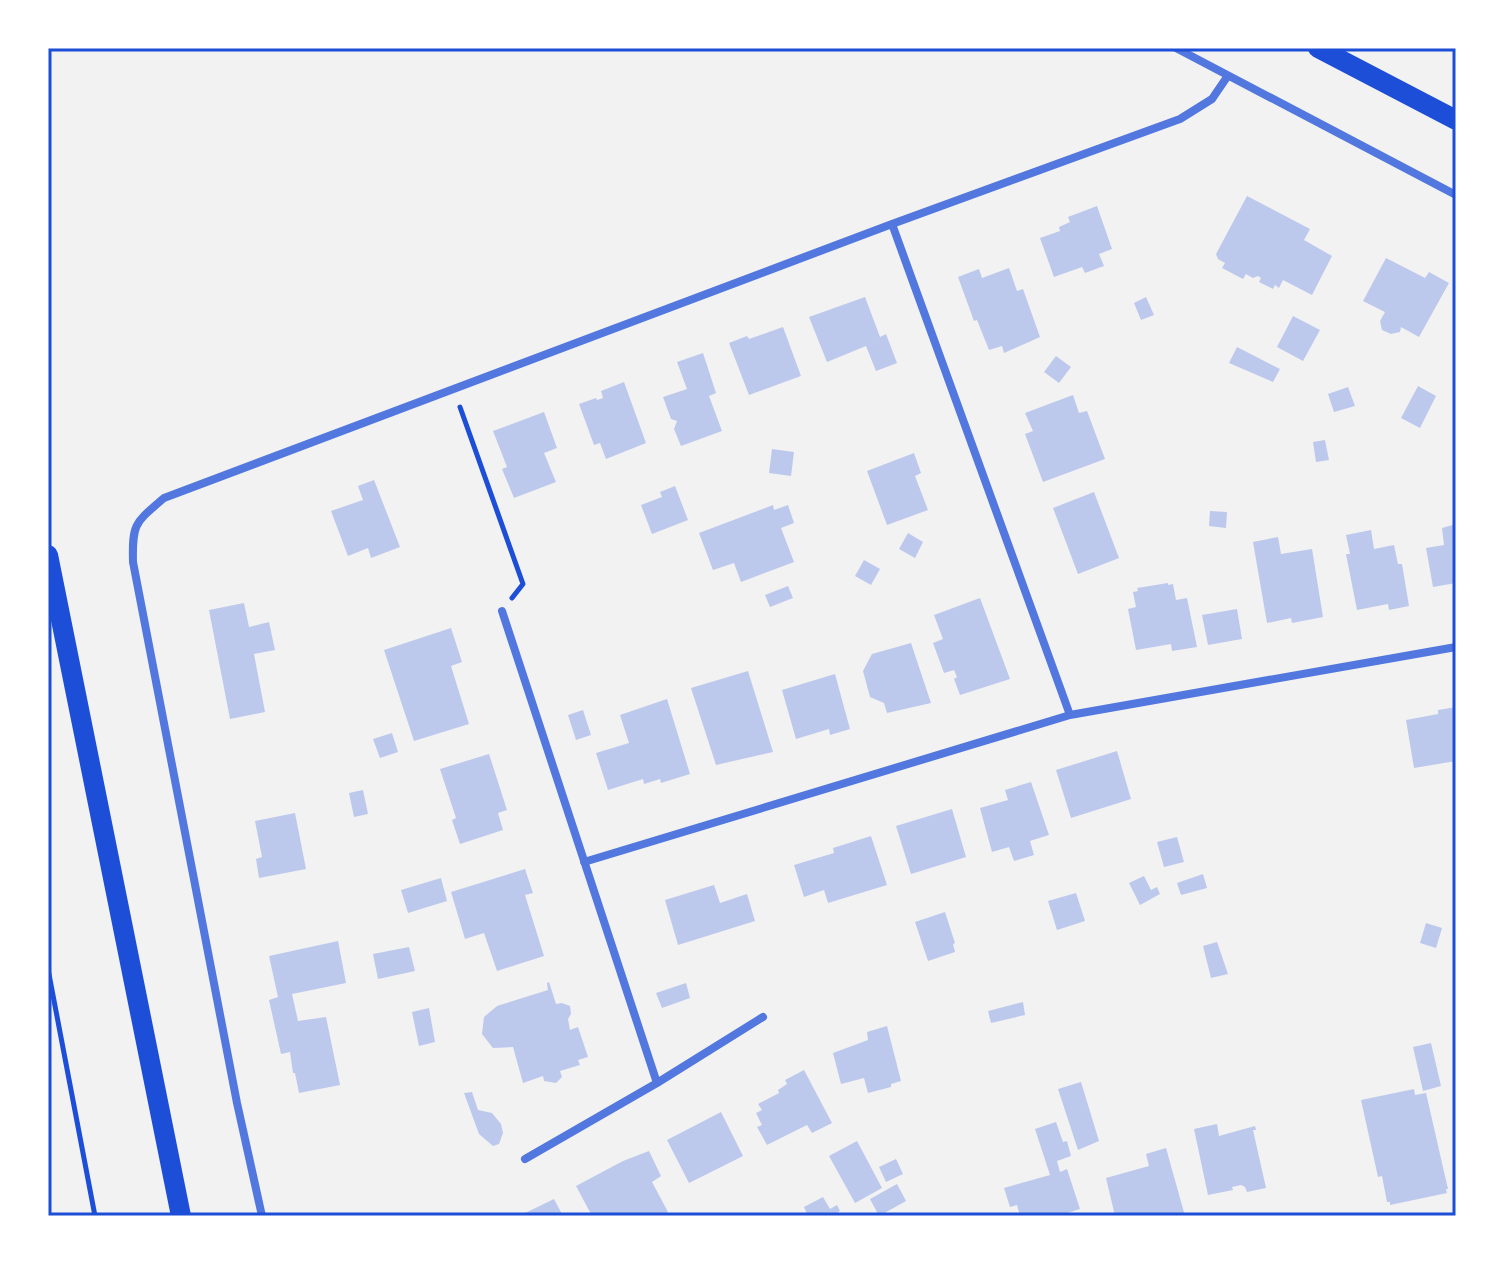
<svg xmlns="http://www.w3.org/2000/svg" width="1504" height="1264" font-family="Poppins,sans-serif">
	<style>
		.building { fill: #bdc9ec }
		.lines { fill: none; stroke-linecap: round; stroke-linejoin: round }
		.path { stroke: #1d4ed8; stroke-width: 5 }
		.minor { stroke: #5277de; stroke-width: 8 }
		.primary { stroke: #1d4ed8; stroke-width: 20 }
		.neatline { fill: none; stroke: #1d4ed8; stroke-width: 3 }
	</style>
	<rect width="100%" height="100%" fill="#f2f2f2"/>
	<path class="building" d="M1247,196l63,33 -6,11 28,16 -20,39 -29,-15 -4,8 -4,-3 -2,4 -14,-7 2,-4 -3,-2 -5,2 -7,-4 -3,5 -21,-11 3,-5 -7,-4 -2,-5z
		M1097,206l15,43 -13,5 5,12 -19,7 -3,-6 -28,10 -14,-39 20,-7 -1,-4 11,-5 -2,-5z
		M1386,258l39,20 4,-6 20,11 -30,54 -18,-10 -1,5 -9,2 -9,-4 -2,-9 5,-9 -22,-11z
		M1009,268l8,23 6,-2 17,48 -36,16 -2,-7 -13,4 -12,-30 -3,1 -16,-44 21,-8 3,9z
		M865,297l15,40 6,-3 11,29 -21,8 -10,-25 -39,16 -18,-45z
		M1146,297l8,18 -13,5 -7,-17z
		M1293,316l27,14 -17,31 -26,-14z
		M783,327l18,49 -52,19 -20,-52 18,-7 2,3z
		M1237,347l43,22 -7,13 -44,-19z
		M703,353l13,40 -7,3 13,35 -41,15 -7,-17 3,-8 -6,-2 -8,-22 24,-8 -10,-27z
		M1056,356l15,11 -12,16 -15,-11z
		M624,382l22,61 -40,16 -6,-16 -6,2 -15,-41 17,-6 1,2 6,-2 -2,-7z
		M1418,386l18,10 -16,32 -19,-10z
		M1348,387l7,19 -21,6 -6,-18z
		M1073,395l6,18 8,-2 18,48 -62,23 -18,-48 8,-3 -8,-18z
		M544,412l13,36 -13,5 12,29 -42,16 -12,-29 5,-2 -14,-36z
		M1325,440l4,20 -13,2 -3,-20z
		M772,449l22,3 -3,24 -22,-3z
		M914,453l7,20 -6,3 13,34 -41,15 -20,-54z
		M374,480l26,67 -29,11 -3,-10 -20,8 -17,-45 32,-11 -5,-14z
		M675,486l13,34 -36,14 -11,-29 21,-8 -2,-5z
		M1094,492l25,66 -41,16 -25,-66z
		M773,505l1,5 14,-5 6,18 -13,5 13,34 -53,20 -7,-19 -21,7 -14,-37z
		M1210,511l17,1 -1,16 -17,-2z
		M1456,524v59l-23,4 -7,-39 18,-3 -2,-17z
		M1371,530l3,19 20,-4 4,19h4l7,42 -20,4 -1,-6 -31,6 -11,-56h4l-4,-19z
		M908,533l15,9 -8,16 -16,-9z
		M1278,537l3,17 31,-5 11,68 -31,6 -1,-5 -24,5 -14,-81z
		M864,560l16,9 -9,16 -16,-9z
		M1168,583v2l5,-1 3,16 11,-2 10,49 -25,4 -1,-7 -35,6 -8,-41 8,-2 -3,-15 5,-1 -1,-3z
		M788,586l5,12 -23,9 -5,-12z
		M980,598l30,81 -50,16 -6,-16 3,-2 -3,-7 -10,3 -11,-30 10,-4 -9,-24z
		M244,603l5,24 20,-5 6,28 -21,4 11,58 -35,7 -21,-109z
		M1237,609l5,30 -34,6 -6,-30z
		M451,628l11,34 -11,4 18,58 -55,17 -30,-91z
		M911,643l20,60 -44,10 -3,-10 -14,-6 -7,-26 9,-17z
		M748,671l25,81 -57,13 -25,-77z
		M835,674l15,55 -20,6 -1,-6 -33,10 -14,-49z
		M667,699l23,75 -29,9 -1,-4 -16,5 -1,-5 -35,11 -12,-37 33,-10 -9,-28z
		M1456,707v54l-42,7 -8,-48 32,-6v-4z
		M583,710l8,25 -15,5 -8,-25z
		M392,733l6,19 -18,6 -7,-19z
		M1117,751l14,48 -60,19 -15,-48z
		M489,754l18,56 -9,3 5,17 -43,14 -8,-24 4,-2 -16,-49z
		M1031,782l18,53 -19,6 4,14 -20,6 -5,-14 -17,5 -12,-44 28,-8 -3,-10z
		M363,790l5,24 -14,3 -5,-24z
		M952,809l14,48 -55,17 -15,-48z
		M295,813l11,56 -47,9 -3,-19 6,-2 -7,-36z
		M871,836l16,49 -59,18 -4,-13 -20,7 -10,-32 40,-12 -1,-5z
		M1177,837l7,25 -20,5 -7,-25z
		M525,869l8,24 -8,2 19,61 -47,15 -13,-38 -19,6 -14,-47z
		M1203,874l4,14 -26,7 -4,-12z
		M1144,876l7,14 6,-3 3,7 -20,11 -11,-22z
		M441,878l6,23 -39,12 -7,-23z
		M714,885l6,18 27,-9 8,27 -77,24 -13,-45z
		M1076,893l9,28 -28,9 -9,-29z
		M945,912l10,31 -2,1 2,8 -27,9 -13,-39z
		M1426,923l16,5 -6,20 -16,-5z
		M338,941l8,42 -54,11 6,27 28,-4 14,68 -41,8 -4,-20h-2l-3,-21 -9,2 -12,-54 9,-3 -9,-41z
		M1217,942l11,32 -17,4 -8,-32z
		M409,947l6,24 -37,8 -5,-25z
		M549,982l7,22 6,-1 8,3 1,8 -3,5 2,11 8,-3 10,30 -10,3 2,5 -20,6 2,6 -6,6 -12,-2 -1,-5 -20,7 -10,-36 -20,1 -11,-14 2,-17 13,-11 51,-16 -1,-7z
		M686,983l4,15 -28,10 -6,-15z
		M1023,1002l2,13 -34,8 -3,-12z
		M429,1008l6,34 -16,4 -7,-34z
		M887,1026l14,55 -10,3v3l-23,6 -4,-15 -23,6 -8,-31 35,-13 -1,-8z
		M1431,1043l10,43 -18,5 -10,-44z
		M804,1070l28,53 -20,10 -5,-8 -40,20 -10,-18 5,-2 -6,-12 6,-3 -4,-6 21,-11 -1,-3 9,-6 -2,-4z
		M1081,1082l18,59 -21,9 -20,-61z
		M1414,1089l1,6 11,-2 22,96h-2l1,4 -57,12v-3h-3l-5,-26 -4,1 -17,-77z
		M472,1092l6,18 14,3 9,11 2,9 -4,11 -6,2 -14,-12 -15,-41z
		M721,1112l22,44 -54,27 -22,-43z
		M1056,1122l7,20 4,-1 4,15 -14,5 3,11 7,-3 13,40 -16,5 1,2h-45l-3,-11 -7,2 -6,-19 46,-13 -15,-46z
		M1217,1124l2,12 36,-10 1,4h-3l13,58 -19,4 -2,-5 -4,-2 -9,2 1,3 -25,5 -14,-66z
		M857,1141l25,47 -27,15 -26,-47z
		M1166,1148l19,68h-70l-9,-38 43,-12 -3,-12z
		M649,1151l12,25 -9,6 16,30 -7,4h-69l-16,-30 47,-25z
		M896,1159l7,15 -17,8 -7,-15z
		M897,1184l9,17 -27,15 -9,-17z
		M823,1197l7,12 7,-4 3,6 -8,5h-24l-4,-9z
		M554,1199l9,17h-44z"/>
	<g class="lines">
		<path class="path" d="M460,407l63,177 -11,14
			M48,969l47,247"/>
		<path class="minor" d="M1176,48l280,147
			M892,224l178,491
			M502,611l155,472
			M584,862l486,-147 386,-68
			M525,1159l132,-76 106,-66
			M262,1216l-25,-113 -104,-541c-1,-39 2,-39 31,-64l728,-274 288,-105 32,-20 15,-22"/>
		<path class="primary" d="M1318,48l138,72
			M48,555l133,661"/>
	</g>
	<rect width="1504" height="1264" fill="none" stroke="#ffffff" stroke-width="100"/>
	<rect x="50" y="50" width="1404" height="1164" class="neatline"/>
</svg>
